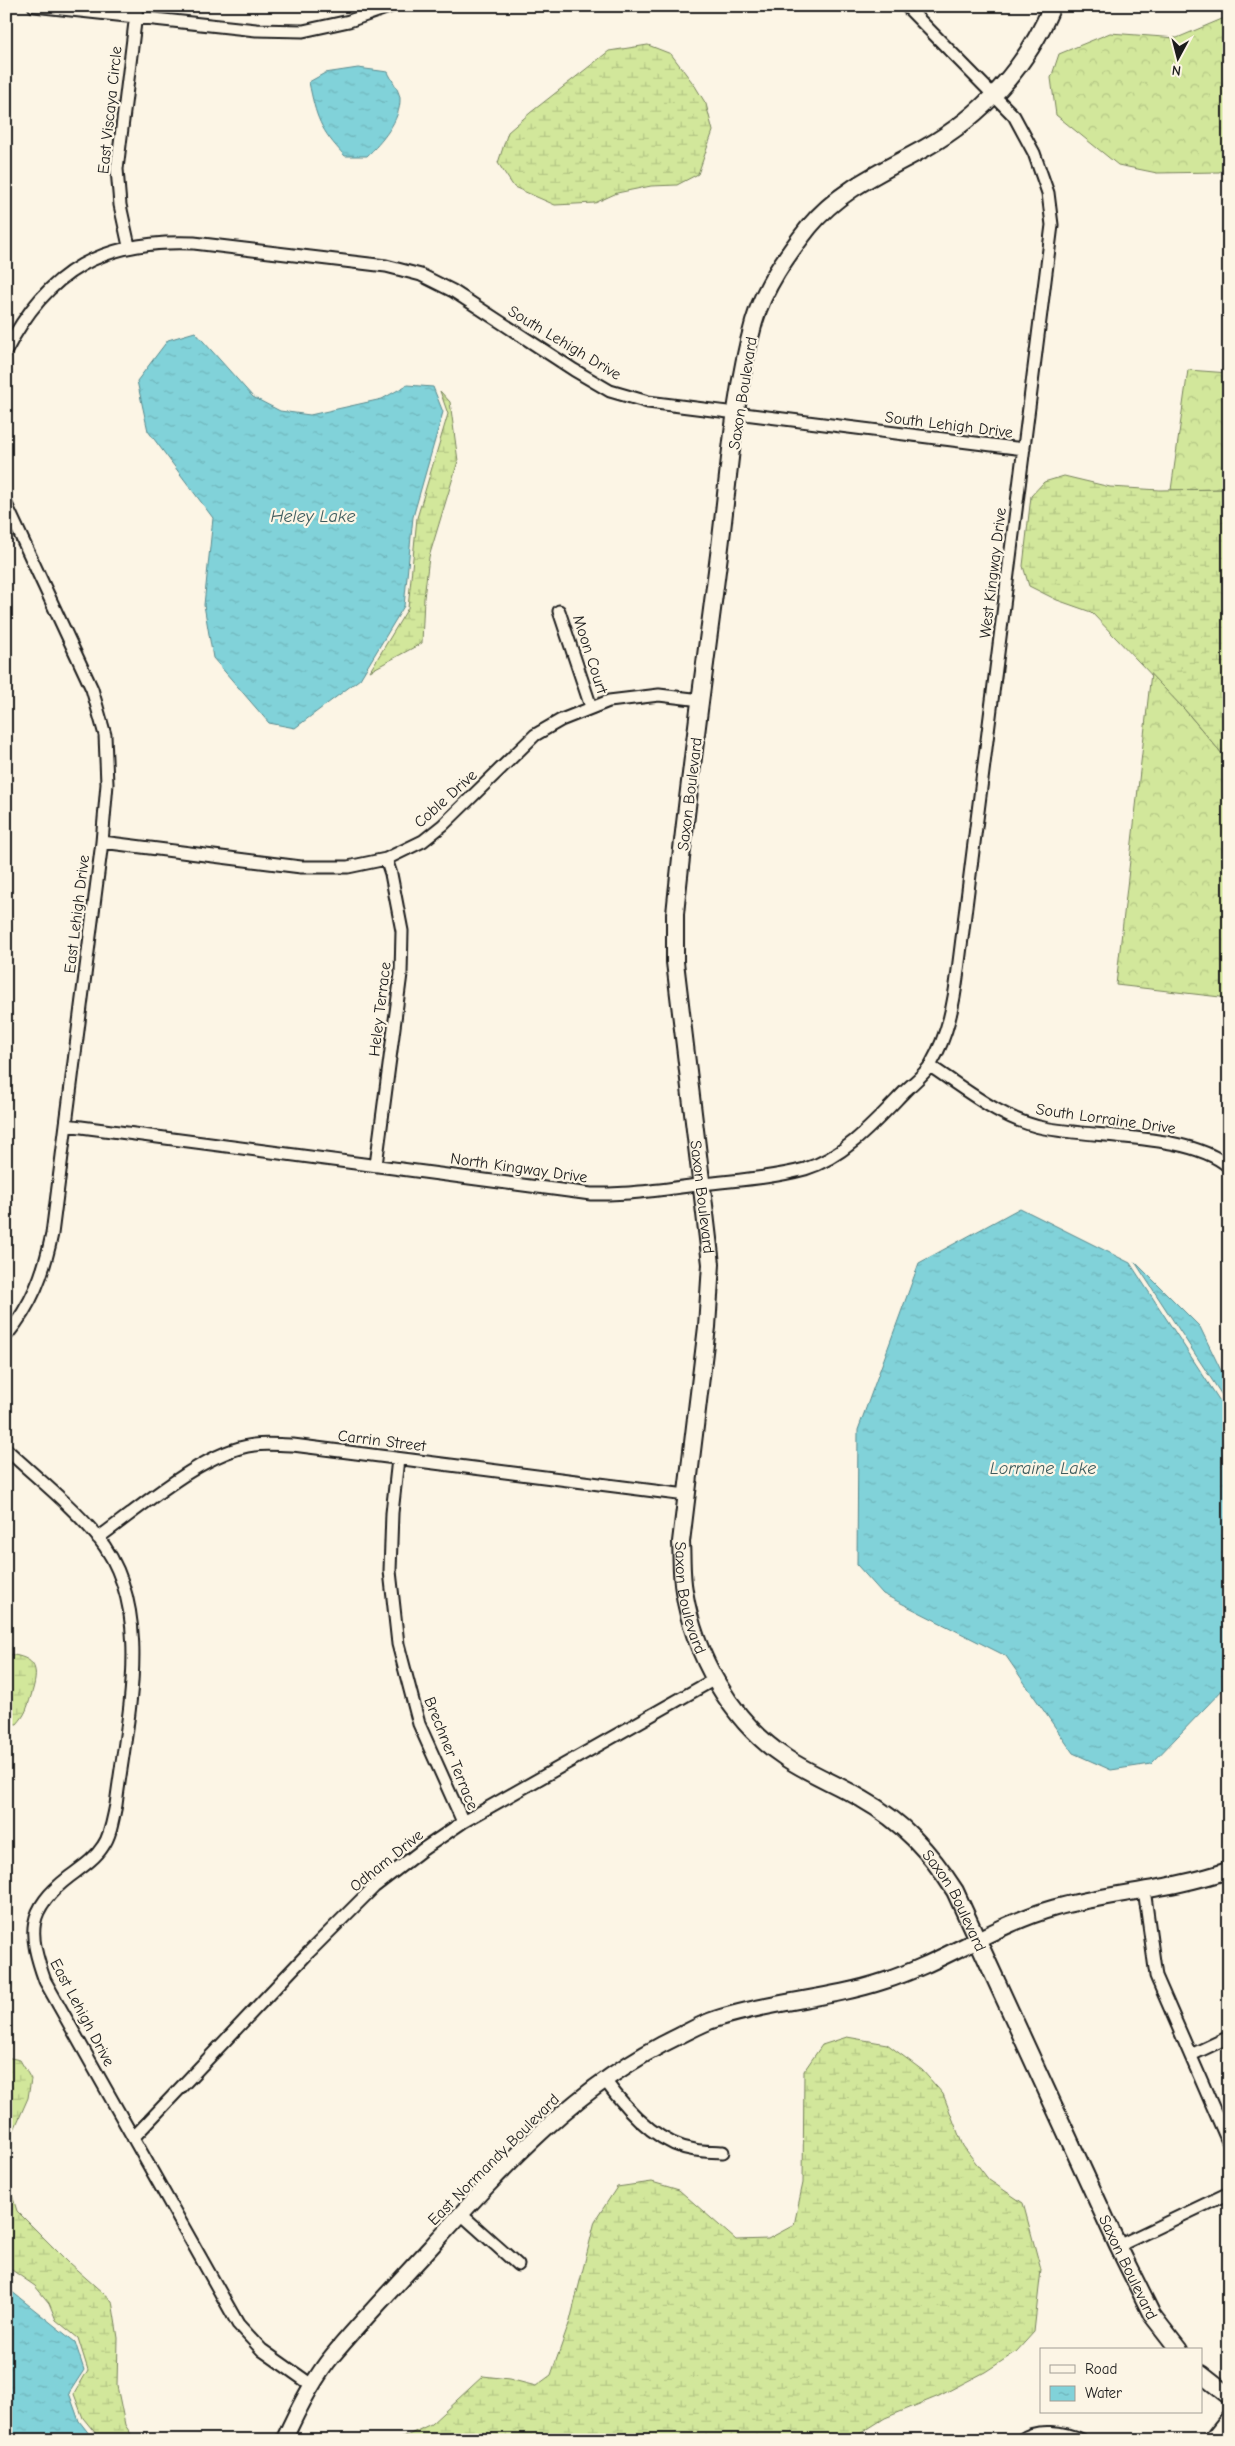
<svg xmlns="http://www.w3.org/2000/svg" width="1235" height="2446" font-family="'Comic Neue',sans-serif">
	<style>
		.forest { fill: url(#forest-crowns); stroke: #77825c }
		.wetland { fill: url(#wetland-marsh); stroke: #77825c }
		.water { fill: url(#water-ripples); stroke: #59898d }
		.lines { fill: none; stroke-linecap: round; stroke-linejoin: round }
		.minor-casing { stroke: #1c1c1c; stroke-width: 15 }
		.tertiary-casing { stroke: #1c1c1c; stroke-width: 19 }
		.secondary-casing { stroke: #1c1c1c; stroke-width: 20 }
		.minor { stroke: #fcf5e5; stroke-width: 11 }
		.tertiary { stroke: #fcf5e5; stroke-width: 15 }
		.secondary { stroke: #fcf5e5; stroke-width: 16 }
		.labels { text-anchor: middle; stroke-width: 4.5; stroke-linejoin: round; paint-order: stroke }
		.street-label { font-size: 16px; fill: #1c1c1c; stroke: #fcf5e5 }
		.water-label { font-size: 18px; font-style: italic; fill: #3f5c5e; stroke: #fcf5e5 }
	</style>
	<defs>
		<pattern id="forest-crowns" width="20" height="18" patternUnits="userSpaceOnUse" patternTransform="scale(1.25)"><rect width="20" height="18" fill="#d2e79b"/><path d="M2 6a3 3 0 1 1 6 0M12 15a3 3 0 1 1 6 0" fill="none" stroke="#b4c685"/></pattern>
		<pattern id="wetland-marsh" width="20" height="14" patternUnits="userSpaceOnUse" patternTransform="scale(1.25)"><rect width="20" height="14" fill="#d2e79b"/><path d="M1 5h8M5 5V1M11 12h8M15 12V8" fill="none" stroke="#b4c685"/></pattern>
		<pattern id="water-ripples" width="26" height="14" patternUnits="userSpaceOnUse" patternTransform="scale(1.25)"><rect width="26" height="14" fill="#81d2d9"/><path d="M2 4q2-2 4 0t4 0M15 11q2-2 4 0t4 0" fill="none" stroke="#6fb4ba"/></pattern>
	</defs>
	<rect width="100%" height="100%" fill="#fcf5e5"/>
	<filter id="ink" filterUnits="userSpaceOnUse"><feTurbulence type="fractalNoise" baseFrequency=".02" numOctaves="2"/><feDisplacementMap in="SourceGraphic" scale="10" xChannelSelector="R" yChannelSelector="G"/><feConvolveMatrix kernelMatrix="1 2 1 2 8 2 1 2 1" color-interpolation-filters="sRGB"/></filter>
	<g filter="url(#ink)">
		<path class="forest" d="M1229,16v151l-10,5 -62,1 -39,-8 -62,-50 -5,-37 8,-24 51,-21 67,5z
			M1188,370l41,3v116l-58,1z
			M1151,673l34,37 44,52v236l-113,-13z"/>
		<path class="wetland" d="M648,45l23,9 24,32 11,18 7,27 -15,43 -21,11 -26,1 -34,7 -22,10 -40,2 -41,-18 -16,-24 10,-31 22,-19 79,-62z
			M440,391l10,11 8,59 -29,96 -5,41 -2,45 -52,28 38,-63 9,-90 31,-104z
			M1064,476l46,11 50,3 69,-1v273l-44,-52 -94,-98 -34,-12 -28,-14 -6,-20 8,-70 13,-14z
			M6,1654c33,3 33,16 25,42 -4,12 -5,18 -14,28l-11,-1z
			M847,2037l40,7 35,26 21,24 20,52 26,34 34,23 18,67 -7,62 -18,20 -31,20 -46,24 -54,22 -35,22h-265c-11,-5 -21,-8 -31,0h-67l-12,-4 -7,4h-70l33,-16 52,-48 26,3 27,7 15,-11 19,-54 25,-100 22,-34 35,-5 27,8 57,50 32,-1 26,-14 9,-42 1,-112 18,-26z
			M6,2057l14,3 11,19 -3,19 -18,41 -4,35z
			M6,2176l11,35 52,52 43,38 6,37 -1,48 8,39 10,15h-34l-18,-22 -9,-24 14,-24 -10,-32 -22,-18 -7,-17 -14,-17 -29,-20z"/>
		<path class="water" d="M358,68l30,4c3,7 11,18 12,26 1,22 -19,45 -33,58h-22c-25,-26 -29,-39 -36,-74l16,-9z
			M195,332l58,65 27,14 30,4 72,-16 25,-14 26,2 10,25 -30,105 -9,89 -44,73 -65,49 -26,-5 -56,-65 -9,-53 9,-87 -65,-87 -11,-50 31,-41z
			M1020,1208l110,55 99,152v268l-78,81 -40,6 -38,-17 -67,-97 -123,-62 -26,-29 1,-135 61,-167z
			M1135,1262l65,65 29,60v19z
			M6,2287l69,55 9,28 -15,23 10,28 15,19h-88z"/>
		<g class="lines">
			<defs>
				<path id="minor" d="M34,6l222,24 47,1 46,-10 43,-15
					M129,246l-9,-41 -3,-36 20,-163
					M6,351c41,-81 98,-112 188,-108l192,23 35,9 32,16 121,79 36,21 38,11 376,47
					M6,504l86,185 13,46 2,49 -5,58 -50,392c-8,39 -20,71 -46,102
					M559,611l32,96
					M102,842l199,25h47l38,-8 37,-18 20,-16 92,-90 26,-15 48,-19 50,-6 42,5
					M930,1066c35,23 72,54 114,62 49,10 148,5 185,39
					M66,1125l525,69c38,1 75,-5 113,-10 33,-4 68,-6 101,-15 40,-12 72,-49 100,-78 8,-8 20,-17 26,-27 17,-29 23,-61 27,-94l94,-745 -4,-32 -14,-40 -20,-37 -108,-110
					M376,1165l25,-191 1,-43 -11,-57 -5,-15
					M6,1449c31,29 64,55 91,87 60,73 29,185 19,269 -3,13 -5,30 -13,41 -8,13 -22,22 -34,31 -43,33 -41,56 -24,104l193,343 24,26 51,36
					M398,1459l-6,54 -2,58 8,73 21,80 44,98
					M98,1538c42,-30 106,-87 156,-93 13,-2 26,0 39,0l393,50
					M1144,1889l12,87 73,168
					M1191,2055l38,-18
					M604,2079c21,29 54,66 91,71 9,2 19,1 28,2
					M133,2138l176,-186 65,-65 48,-37 41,-28 252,-143
					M461,2214l57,51
					M1118,2246l111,-53
					M1021,2440c15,-12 44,-8 60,0
					M1209,2440l20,-25"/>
				<path id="tertiary" d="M284,2440c13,-29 29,-61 49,-85 31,-37 65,-72 97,-107 74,-82 148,-164 249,-212 12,-6 24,-13 37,-17 55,-18 114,-20 168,-38 57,-18 113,-57 170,-73 58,-16 119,-18 175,-38"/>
				<g id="secondary">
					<path id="s1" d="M1052,6c-25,61 -70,110 -127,142 -41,23 -85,41 -116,79 -22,28 -45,60 -55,95 -21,75 -25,156 -35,233 -15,119 -32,239 -44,359v48l36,302 -4,63 -26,215c1,16 0,33 3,49 10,63 47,131 102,167 24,16 51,26 76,41 41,23 68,53 93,92l163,355 34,69 27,35"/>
					<path d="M1201,2374l28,22"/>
				</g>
			</defs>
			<use href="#minor" class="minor-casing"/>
			<use href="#tertiary" class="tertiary-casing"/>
			<use href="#secondary" class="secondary-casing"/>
			<use href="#minor" class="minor"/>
			<use href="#tertiary" class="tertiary"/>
			<use href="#secondary" class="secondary"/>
		</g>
	</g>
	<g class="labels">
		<g class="street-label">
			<text transform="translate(109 110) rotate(-84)" y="6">East Viscaya Circle</text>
			<text transform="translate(565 342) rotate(31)" y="6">South Lehigh Drive</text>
			<text transform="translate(742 393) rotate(-81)" y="6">Saxon Boulevard</text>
			<text transform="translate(949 424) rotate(7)" y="6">South Lehigh Drive</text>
			<text transform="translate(992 573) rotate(-83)" y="6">West Kingway Drive</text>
			<text transform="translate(591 654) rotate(72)" y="6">Moon Court</text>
			<text transform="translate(689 794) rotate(-83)" y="6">Saxon Boulevard</text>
			<text transform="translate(445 798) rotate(-42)" y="6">Coble Drive</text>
			<text transform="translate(76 914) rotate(-83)" y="6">East Lehigh Drive</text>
			<text transform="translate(379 1009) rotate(-83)" y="6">Heley Terrace</text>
			<text transform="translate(1106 1118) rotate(8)" y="6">South Lorraine Drive</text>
			<text transform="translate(519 1167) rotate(8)" y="6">North Kingway Drive</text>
			<text dy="6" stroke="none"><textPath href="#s1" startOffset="1328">Saxon Boulevard</textPath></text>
			<text transform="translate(382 1440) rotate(7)" y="6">Carrin Street</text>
			<text dy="6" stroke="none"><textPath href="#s1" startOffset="1732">Saxon Boulevard</textPath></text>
			<text transform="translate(452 1753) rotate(68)" y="6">Brechner Terrace</text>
			<text transform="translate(386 1860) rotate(-39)" y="6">Odham Drive</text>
			<text dy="6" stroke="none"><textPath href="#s1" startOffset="2152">Saxon Boulevard</textPath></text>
			<text transform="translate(83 2012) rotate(62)" y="6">East Lehigh Drive</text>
			<text transform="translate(493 2159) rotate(-45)" y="6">East Normandy Boulevard</text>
			<text dy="6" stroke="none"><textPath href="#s1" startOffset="2558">Saxon Boulevard</textPath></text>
		</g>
		<g class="water-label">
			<text x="313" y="522">Heley Lake</text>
			<text x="1043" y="1474">Lorraine Lake</text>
		</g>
	</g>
	<rect width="1235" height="2446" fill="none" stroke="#fcf5e5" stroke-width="25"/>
	<rect x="12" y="12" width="1210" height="2421" fill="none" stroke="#1c1c1c" stroke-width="2" filter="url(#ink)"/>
	<rect x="1040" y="2348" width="162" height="65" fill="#fcf5e5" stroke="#a29e95"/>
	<rect x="1050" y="2365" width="25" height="8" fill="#fcf5e5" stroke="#a29e95"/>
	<text x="1085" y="2374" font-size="15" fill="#1c1c1c">Road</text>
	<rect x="1050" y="2386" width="25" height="15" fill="url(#water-ripples)" stroke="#a29e95"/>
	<text x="1085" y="2398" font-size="15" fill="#1c1c1c">Water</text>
	<g transform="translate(1178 58) rotate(187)" stroke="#fcf5e5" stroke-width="4" paint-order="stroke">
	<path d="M0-4L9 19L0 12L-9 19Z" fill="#1c1c1c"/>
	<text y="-8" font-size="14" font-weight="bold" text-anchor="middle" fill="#1c1c1c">N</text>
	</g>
</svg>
